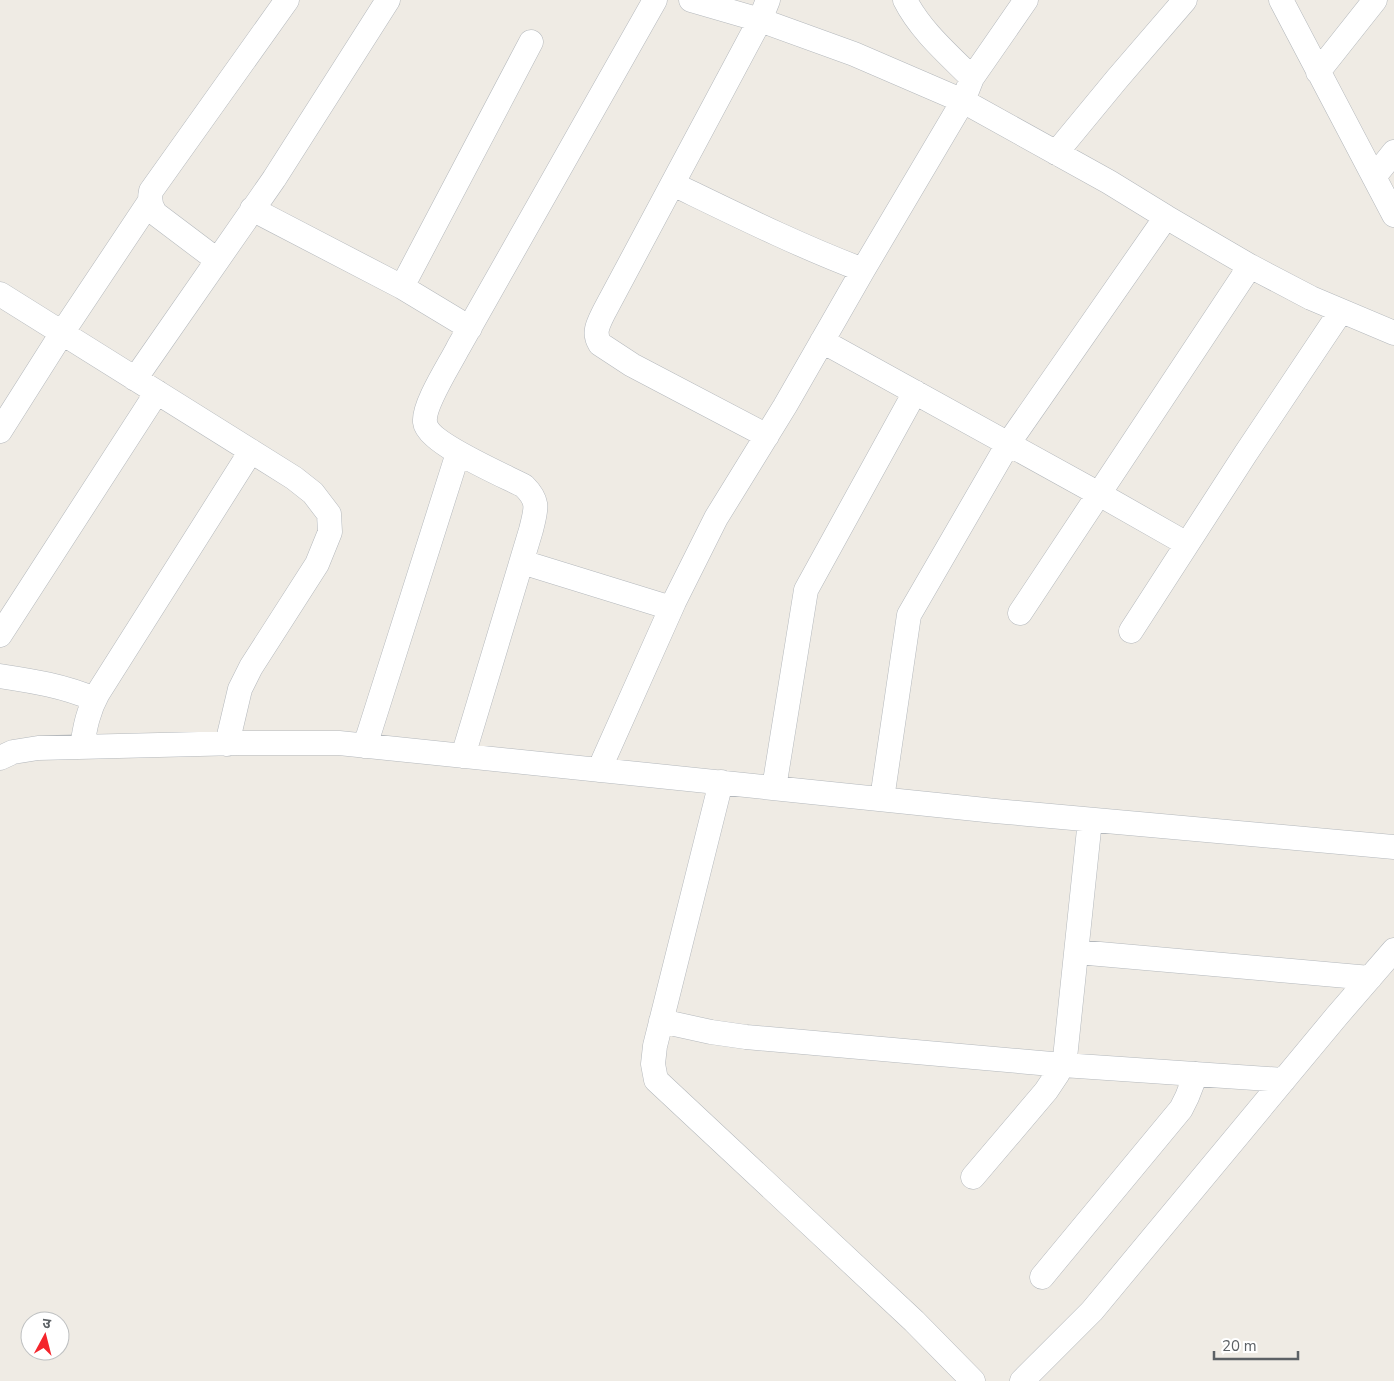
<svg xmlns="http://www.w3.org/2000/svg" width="1394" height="1381" font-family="'Nunito Sans','Noto Sans Devanagari',sans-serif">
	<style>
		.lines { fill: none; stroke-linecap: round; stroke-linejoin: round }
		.minor-casing { stroke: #b4b8bc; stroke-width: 25 }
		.minor { stroke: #fff; stroke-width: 24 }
	</style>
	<rect width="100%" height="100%" fill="#efebe4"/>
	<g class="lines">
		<defs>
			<path id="minor" d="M691,0l69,20 94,34 109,47 146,81 57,35 84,49 61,32 83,35
				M905,0c15,30 43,54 67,78
				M1281,0l113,215
				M1318,72l57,-72
				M1056,153l61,-74 68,-79
				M1374,177l20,-25
				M673,184c62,30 124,61 190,86
				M252,209l150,78 68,41
				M217,260l-61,-46c-6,-7 -7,-14 -5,-23l136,-191
				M402,287l129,-245
				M0,294l294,184 19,15 16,21 1,18 -13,32 -66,103 -11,22 -13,55
				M822,341l277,153 88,50
				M135,379l139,-200 114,-179
				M0,431l62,-98 88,-132
				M767,436l-135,-71 -32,-21c-7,-11 -2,-20 4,-32l156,-292 8,-20
				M522,562l149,46
				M1020,613l230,-347
				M1131,631l115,-178 95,-142
				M0,635l157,-243
				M0,676c33,5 64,10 94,23
				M365,746l93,-293
				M82,747c3,-20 6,-36 16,-54l153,-242
				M463,756l68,-226c5,-21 9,-28 -7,-44 -19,-10 -97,-43 -99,-64 -2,-17 25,-58 33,-74l197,-348
				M0,758l13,-6 25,-4 201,-5h100l656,68 399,36
				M599,770l75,-168 42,-84 69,-112 78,-136 100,-169 9,-23 54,-78
				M721,782l-66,264 -2,18 3,16 258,241 59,60
				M774,788l32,-198 109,-198
				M882,799l27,-184 99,-171 158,-227
				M1077,952l293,26
				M661,1021l50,11 35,5 317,28 221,15
				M973,1177l73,-86 12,-18 7,-15 25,-238
				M1042,1277l139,-168 6,-12 9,-23
				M1022,1381l70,-70 244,-294 58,-67"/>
		</defs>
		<use href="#minor" class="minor-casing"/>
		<use href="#minor" class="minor"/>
	</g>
	<g transform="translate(45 1336) rotate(7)"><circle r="24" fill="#ffffff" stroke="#bec0c1"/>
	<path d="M0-4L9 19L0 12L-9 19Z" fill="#f4252c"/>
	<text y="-8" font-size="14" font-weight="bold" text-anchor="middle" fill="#5c6165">उ</text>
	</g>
	<path d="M1214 1351v8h84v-8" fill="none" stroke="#5c6165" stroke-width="2.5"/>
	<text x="1222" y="1351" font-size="15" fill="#5c6165" stroke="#ffffff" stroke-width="4" paint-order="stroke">20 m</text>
</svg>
